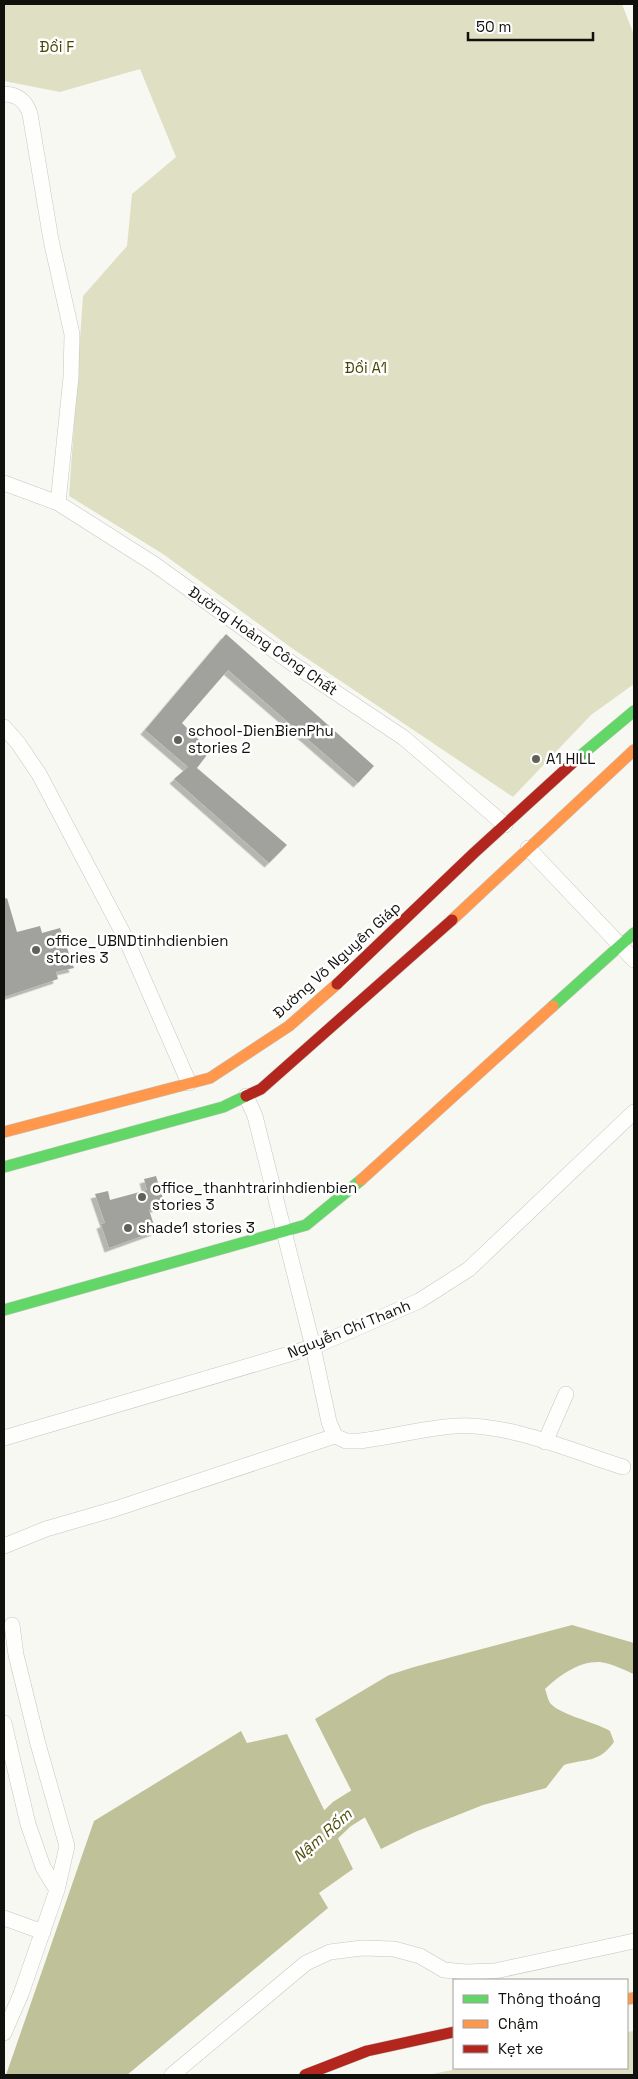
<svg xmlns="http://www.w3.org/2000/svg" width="638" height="2079" font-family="'Space Grotesk',sans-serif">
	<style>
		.green { fill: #dfe0c3 }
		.water { fill: #bfc199 }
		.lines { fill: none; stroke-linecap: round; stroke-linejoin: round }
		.river { stroke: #bfc199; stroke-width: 30 }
		.building { fill: #a1a29d; filter: url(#shadow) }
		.street-casing { stroke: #c6c6c2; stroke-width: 16 }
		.fast-casing { stroke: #c6c6c2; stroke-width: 12 }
		.slow-casing { stroke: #c6c6c2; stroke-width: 12 }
		.jam-casing { stroke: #c6c6c2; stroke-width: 12 }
		.street { stroke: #fefefd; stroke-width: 15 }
		.fast { stroke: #63d668; stroke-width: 11 }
		.slow { stroke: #ff974d; stroke-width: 11 }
		.jam { stroke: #b3261e; stroke-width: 11 }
		.poi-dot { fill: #61615c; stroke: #fff; stroke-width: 2 }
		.labels { text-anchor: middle; stroke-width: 5; stroke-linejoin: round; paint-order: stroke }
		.park-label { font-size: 15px; fill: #474702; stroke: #fff }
		.street-label { font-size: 15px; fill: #10100c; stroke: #fff }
		.poi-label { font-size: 15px; fill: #10100c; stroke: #fff; text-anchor: start }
		.water-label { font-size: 16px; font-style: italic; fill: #4e4f0d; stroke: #fff }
	</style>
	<defs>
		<filter id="shadow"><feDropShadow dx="-4.5" dy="4.5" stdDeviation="0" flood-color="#0004"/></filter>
	</defs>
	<rect width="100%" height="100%" fill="#f8f8f2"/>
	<path class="green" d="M4,4h618l12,31v649l-43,31 -78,82 -220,-148 -130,-95 -94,-58 14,-200 44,-50 5,-52 44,-37 -36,-88 -80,23 -56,-11z
		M634,2031v44h-207l35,-7h165v-36z"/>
	<path class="water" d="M572,1625l62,18v31c-10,-4 -23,-11 -34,-12 -21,-1 -40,13 -55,27 2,5 3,12 6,15 10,11 44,18 59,27l4,11c-16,22 -28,16 -50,23l-18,23 -63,17 -68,27 -34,17 -66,-130 74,-44 25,-8z
		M241,1731l6,12 40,-9 66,135 -34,24 9,15 -201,167h-121l88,-254z"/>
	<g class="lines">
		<path class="river" d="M301,1853l41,-39 51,-32"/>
	</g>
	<path class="building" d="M226,634l148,132 -16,17 -130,-113 -46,53 28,28 -13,17 90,77 -18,18 -95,-84 14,-12 -43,-37z
		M7,898l10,34 23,-6 2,7 18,-5 14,40 -18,4 2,7 -54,18v-98z
		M156,1176l9,29 -16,5 7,21 -47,17 -8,-24 4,-1 -10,-29 13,-3 2,9 37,-10 -3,-11z"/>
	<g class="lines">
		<defs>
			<path id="street" d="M4,94c13,0 22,7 26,20l21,126 21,94 -1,43 -13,126
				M4,483l54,20 96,61 139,100 111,74 101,87
				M4,727l14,16 21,31 86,163 64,146
				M528,848l106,112
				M246,1096l9,20 58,231 16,75 6,14 11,5h14c32,-4 64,-13 95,-15 51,-4 120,26 168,41
				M4,1438l309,-91 106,-46 50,-32 165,-157
				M545,1442l21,-48
				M4,1546l42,-17 69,-20 220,-73
				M4,1723l24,101 15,43 14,23
				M4,1918l39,14
				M4,2033l17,-39 36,-104 10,-44 -29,-102 -22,-89 -4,-30
				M172,2075l134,-112 24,-11 32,-4 32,1 26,7 24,14 22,2 29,-1 139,-30"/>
			<path id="fast" d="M579,757l55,-46
				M553,1006l81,-73
				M4,1167l219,-60 23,-11
				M4,1310l302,-85 55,-45"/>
			<path id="slow" d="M452,920l182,-170
				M4,1132l206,-54 79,-52 48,-42
				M361,1180l192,-174
				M627,1999l7,-1"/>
			<path id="jam" d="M337,984l137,-131 105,-96
				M246,1096l15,-7 191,-169
				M305,2075l62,-24 87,-19"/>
		</defs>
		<use href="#street" class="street-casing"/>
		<use href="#fast" class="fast-casing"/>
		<use href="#slow" class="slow-casing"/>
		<use href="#jam" class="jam-casing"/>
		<use href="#street" class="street"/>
		<use href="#fast" class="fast"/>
		<use href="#slow" class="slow"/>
		<use href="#jam" class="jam"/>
	</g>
	<g class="poi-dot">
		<circle cx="178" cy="740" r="5"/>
		<circle cx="536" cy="759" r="5"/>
		<circle cx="36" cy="950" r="5"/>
		<circle cx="142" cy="1197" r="5"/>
		<circle cx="128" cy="1228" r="5"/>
	</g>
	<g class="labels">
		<g class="park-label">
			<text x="57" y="52">Đồi F</text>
			<text x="366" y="373">Đồi A1</text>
		</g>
		<g class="street-label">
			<text transform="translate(263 641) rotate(35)" y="5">Đường Hoàng Công Chất</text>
			<text transform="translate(337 960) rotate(-42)" y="5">Đường Võ Nguyên Giáp</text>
			<text transform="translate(349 1329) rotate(-22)" y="5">Nguyễn Chí Thanh</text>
		</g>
		<g class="poi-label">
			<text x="188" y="736">school-DienBienPhu<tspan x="188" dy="17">stories 2</tspan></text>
			<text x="546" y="764">A1 HILL</text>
			<text x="46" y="946">office_UBNDtinhdienbien<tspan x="46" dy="17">stories 3</tspan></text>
			<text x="152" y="1193">office_thanhtrarinhdienbien<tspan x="152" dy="17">stories 3</tspan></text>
			<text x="138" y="1233">shade1 stories 3</text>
		</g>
		<g class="water-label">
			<text transform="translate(322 1835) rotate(-41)" y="6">Nậm Rốm</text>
		</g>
	</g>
	<rect width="638" height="2079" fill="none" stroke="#10100c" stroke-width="10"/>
	<rect x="453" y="1979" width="175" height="90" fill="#ffffff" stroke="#9f9f9e"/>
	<rect x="463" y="1995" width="25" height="8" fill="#63d668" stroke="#9f9f9e"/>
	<text x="498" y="2004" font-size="15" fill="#10100c">Thông thoáng</text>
	<rect x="463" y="2020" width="25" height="8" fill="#ff974d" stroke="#9f9f9e"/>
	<text x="498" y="2029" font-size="15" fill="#10100c">Chậm</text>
	<rect x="463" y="2045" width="25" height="8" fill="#b3261e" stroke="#9f9f9e"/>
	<text x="498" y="2054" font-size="15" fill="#10100c">Kẹt xe</text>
	<path d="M468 32v8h125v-8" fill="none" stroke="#10100c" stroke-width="2.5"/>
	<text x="476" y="32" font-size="15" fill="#10100c" stroke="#ffffff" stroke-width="4" paint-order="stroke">50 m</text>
</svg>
